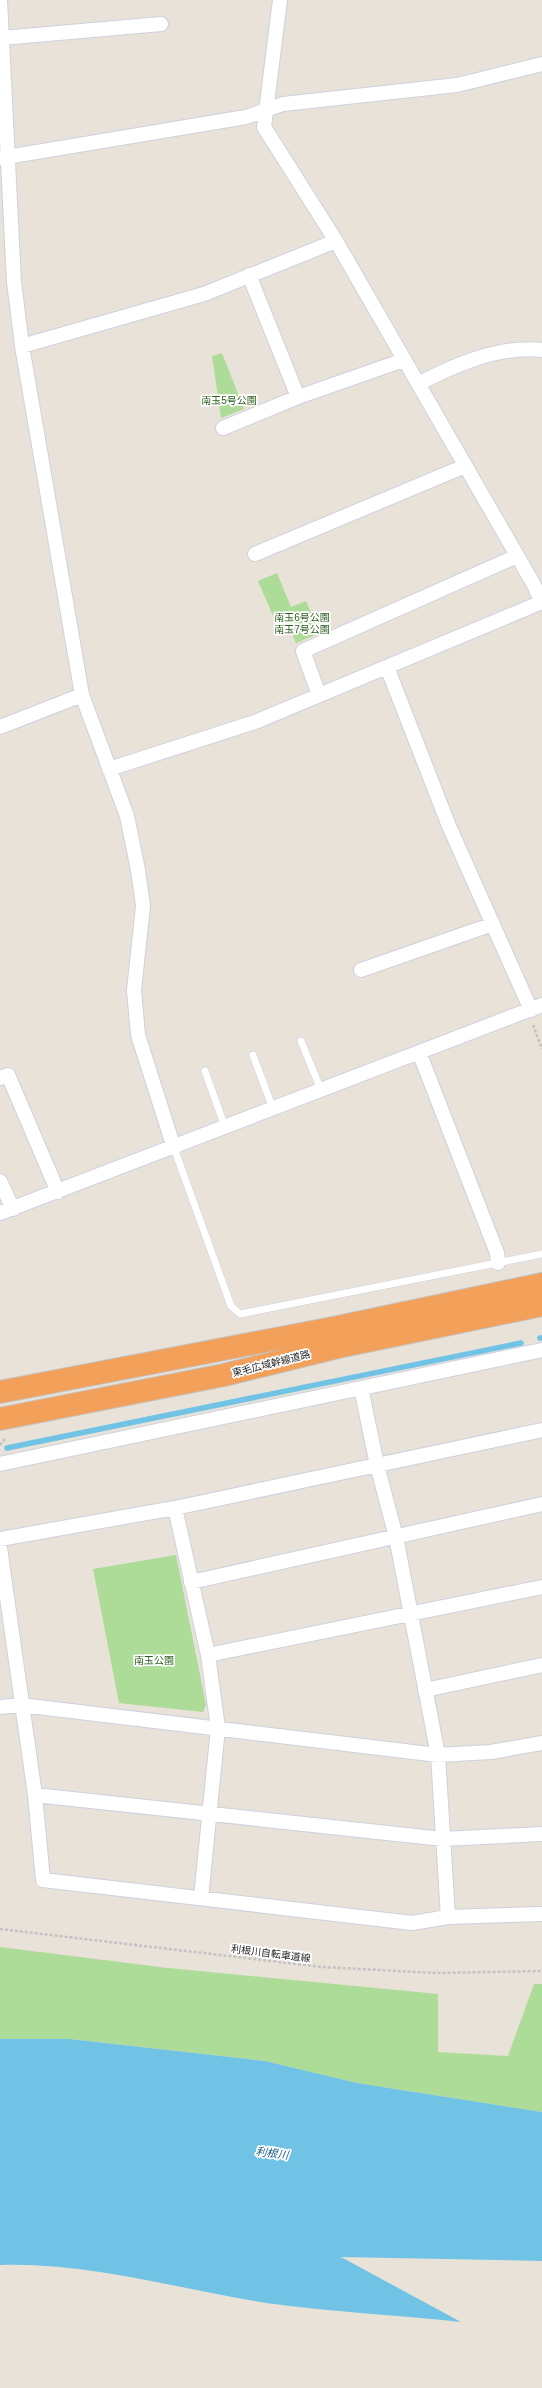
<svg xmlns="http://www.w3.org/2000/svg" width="542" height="2388" font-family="Helvetica,'Noto Sans JP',sans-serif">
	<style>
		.green { fill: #addc98 }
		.water { fill: #71c3e5 }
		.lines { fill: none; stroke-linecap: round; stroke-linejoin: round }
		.stream { stroke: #71c3e5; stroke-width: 5.5 }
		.lane-casing { stroke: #ced1df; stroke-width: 8 }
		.street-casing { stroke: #ced1df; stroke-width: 16 }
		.highway-casing { stroke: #c3c3c3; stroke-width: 24 }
		.path { stroke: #c3c3c3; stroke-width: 2.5; stroke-dasharray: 3 2; stroke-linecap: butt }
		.lane { stroke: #fff; stroke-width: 7 }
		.street { stroke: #fff; stroke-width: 14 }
		.highway { stroke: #f2a05a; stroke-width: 22 }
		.labels { text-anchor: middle; stroke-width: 3.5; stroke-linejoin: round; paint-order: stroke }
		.park-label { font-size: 10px; fill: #295d1d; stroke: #fff }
		.street-label { font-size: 10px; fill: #272727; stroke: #fff }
		.water-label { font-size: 11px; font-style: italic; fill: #16608b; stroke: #fff }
	</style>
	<rect width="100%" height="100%" fill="#e8e2d9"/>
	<path class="green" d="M222,353l22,56 -23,9 -9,-62z
		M277,573l14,34 15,-6 14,32 -24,10 -13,-31 -10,4 -15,-35z
		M176,1555l30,150 -3,7 -84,-9 -26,-134z
		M0,1947l168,21 270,26v58l70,4 26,-72h8v128l-185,-29 -92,-22 -195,-22h-70z"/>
	<path class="water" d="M0,2039h70l195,22 92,22 185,29v149l-201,-4 120,65c-64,-7 -131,-10 -195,-19 -87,-14 -178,-41 -266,-38z"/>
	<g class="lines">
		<path class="stream" d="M540,1338h2
			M7,1448l514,-105"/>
		<defs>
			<path id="lane" d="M301,1041l20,49
				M253,1055l20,54
				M205,1071l20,56
				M174,1148l57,158 9,8 302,-60"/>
			<path id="street" d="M0,0l14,282 8,64 60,349 45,121 11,54 5,36 -9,84 4,45 36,113
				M280,0l-16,127 72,114 198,344 8,18
				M2,38l159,-14
				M0,158l246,-41 37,-13 174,-19 85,-21
				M249,275l49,122
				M22,346l182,-52 132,-53
				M418,384c36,-19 82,-39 124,-34
				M223,428l75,-31 106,-37
				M255,554l210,-88
				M387,667l62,159 82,184
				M319,695l-16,-44 214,-95
				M0,727l82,-32
				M109,769l146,-47 287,-120
				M361,970l132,-46
				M419,1052l78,201 1,10
				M0,1078l8,-3 50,117
				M0,1181l13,28
				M0,1213l542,-208
				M361,1388l16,77 19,72 42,218 10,162
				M0,1464l542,-114
				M175,1508l33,147 10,73 -17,170
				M0,1539l175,-31 367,-78
				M0,1548l35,247 8,85 369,43 36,-6 94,-3
				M191,1582l351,-78
				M208,1655l334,-68
				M425,1690l117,-25
				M0,1707l21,-2 417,50 53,-3 51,-9
				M35,1795l408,44 99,-5"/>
			<path id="highway" d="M0,1392l333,-64 209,-44
				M0,1419l224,-44 114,-28 204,-42"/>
		</defs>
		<use href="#lane" class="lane-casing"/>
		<use href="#street" class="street-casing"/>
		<use href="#highway" class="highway-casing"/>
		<path class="path" d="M533,1025l9,24
			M0,1445l6,-7
			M0,1929l322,38 114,6 106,-2"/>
		<use href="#lane" class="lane"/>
		<use href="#street" class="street"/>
		<use href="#highway" class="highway"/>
	</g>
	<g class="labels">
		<g class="park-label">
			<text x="229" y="404">南玉5号公園</text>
			<text x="302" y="621">南玉6号公園<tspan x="302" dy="12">南玉7号公園</tspan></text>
			<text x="154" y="1664">南玉公園</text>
		</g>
		<g class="street-label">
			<text transform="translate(271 1363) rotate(-14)" y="4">東毛広域幹線道路</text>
			<text transform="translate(271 1953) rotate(7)" y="4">利根川自転車道線</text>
		</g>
		<g class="water-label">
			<text transform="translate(272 2153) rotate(7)" y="4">利根川</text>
		</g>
	</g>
</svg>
